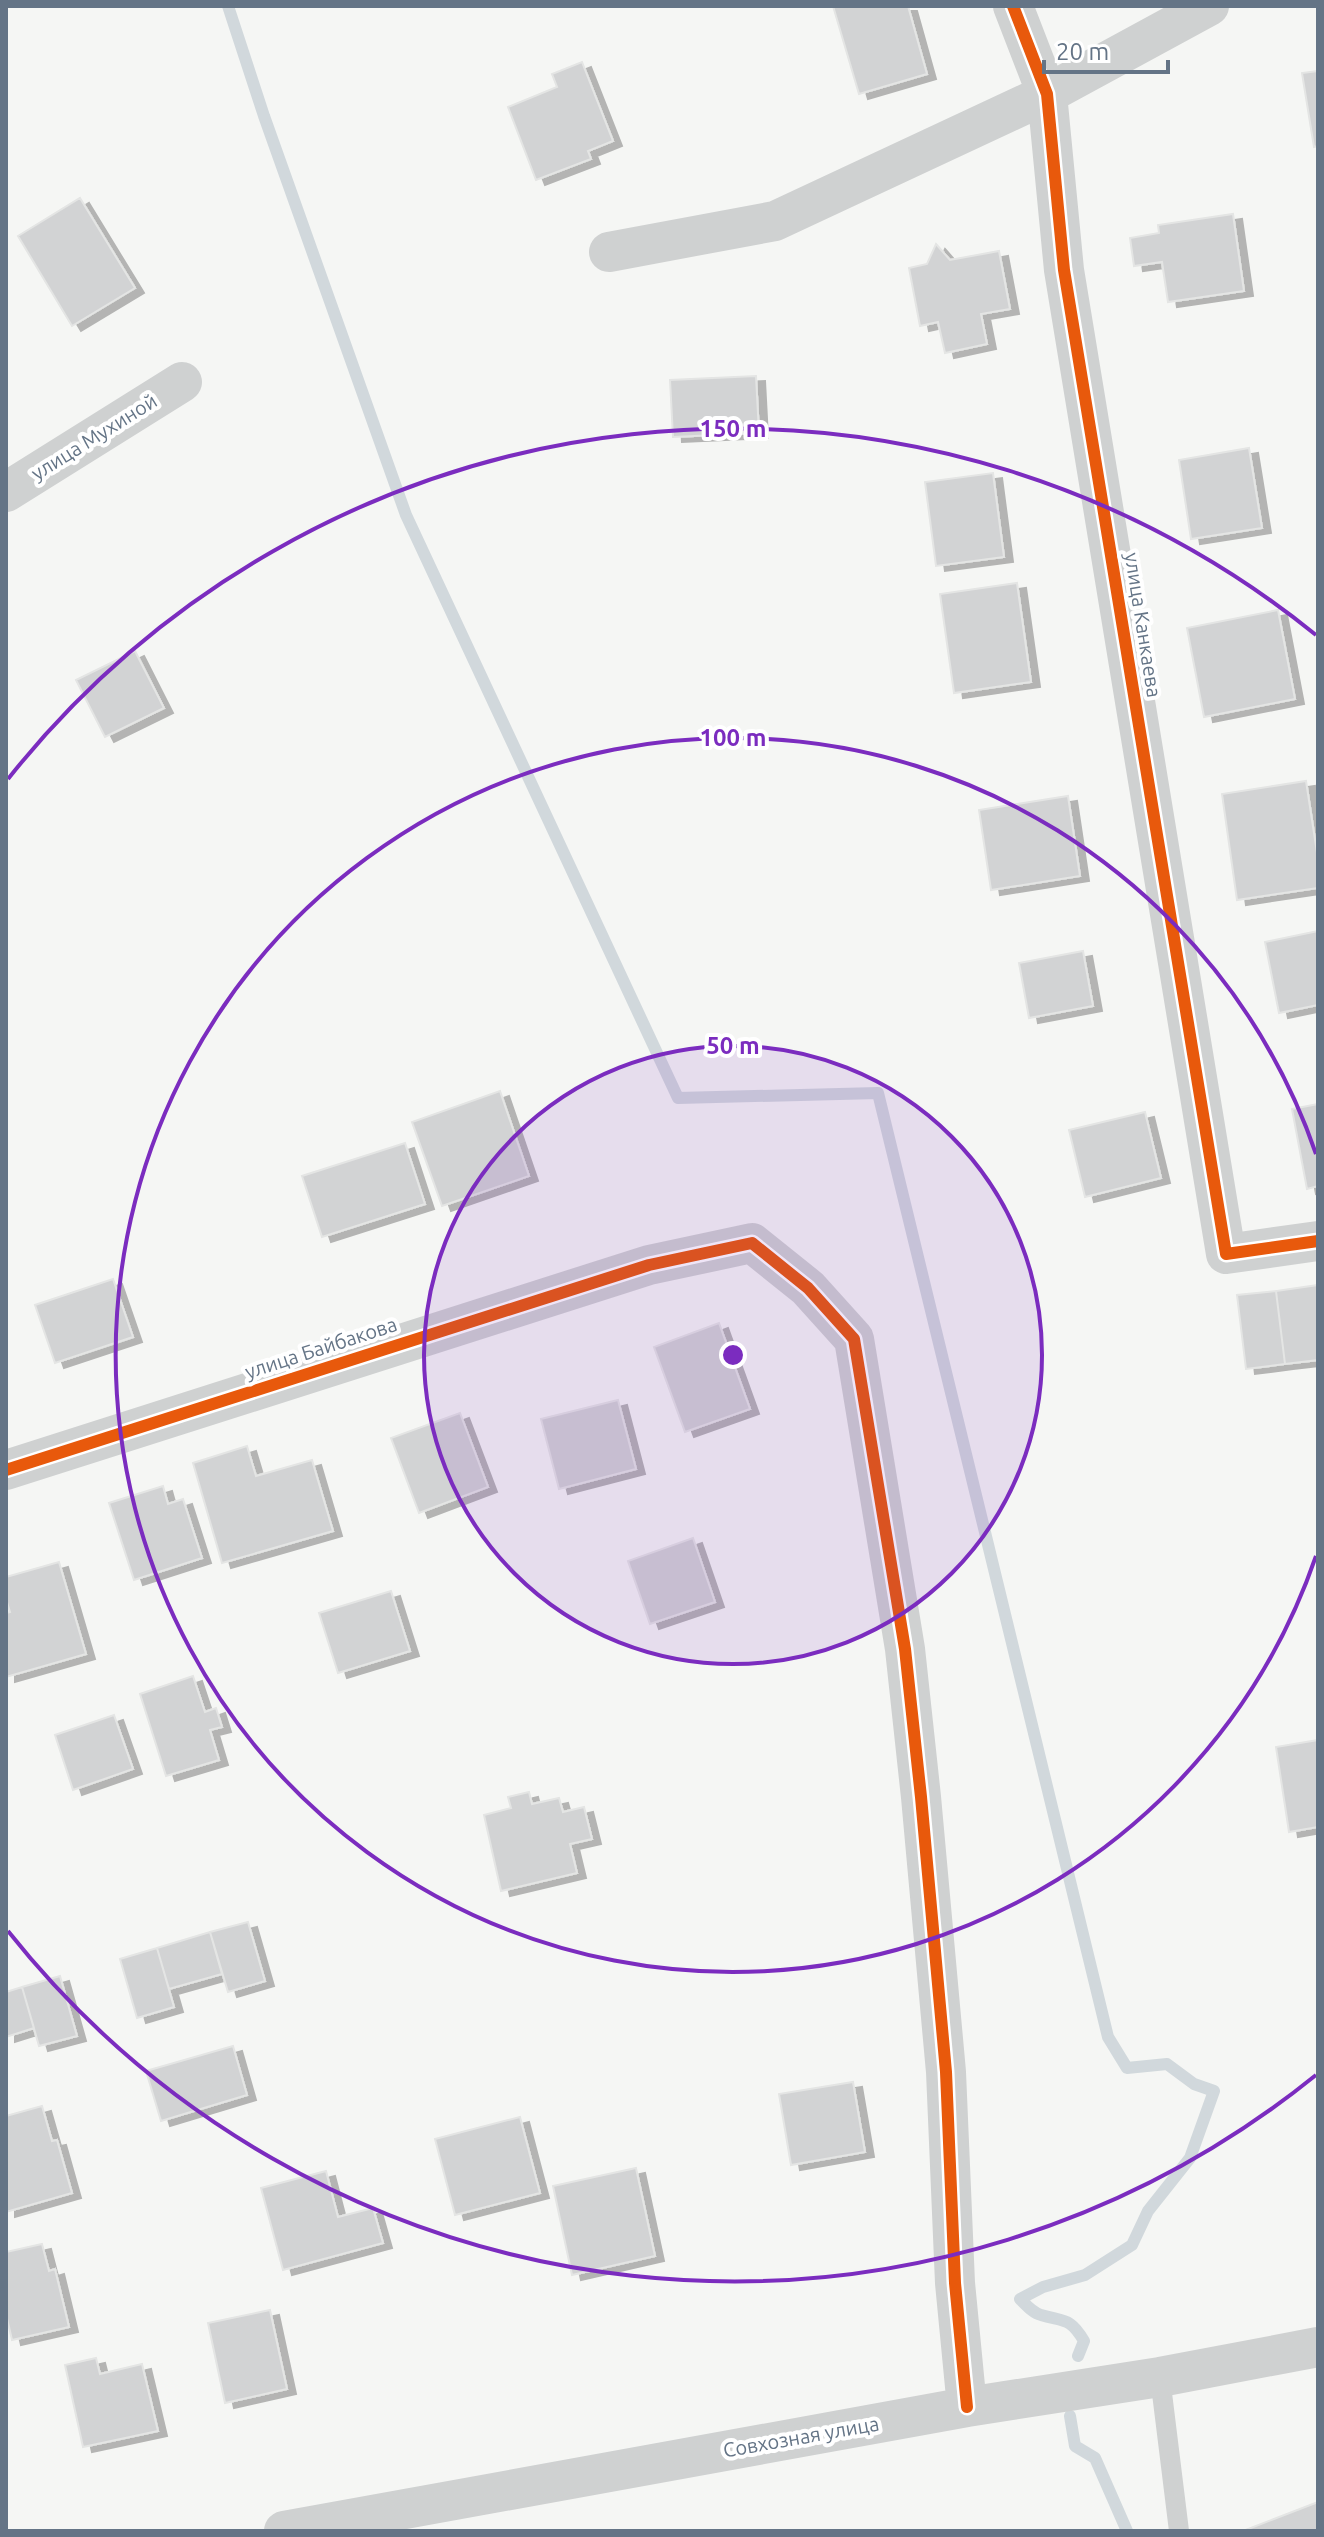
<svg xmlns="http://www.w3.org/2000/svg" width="1324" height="2537" font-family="Ubuntu,sans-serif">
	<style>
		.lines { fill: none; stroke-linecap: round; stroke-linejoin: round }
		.stream { stroke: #d1d8dc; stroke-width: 12 }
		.building { fill: #d2d3d4; stroke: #e4e5e4; stroke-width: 2; filter: url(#shadow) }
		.lane { stroke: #cfd1d1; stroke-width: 20 }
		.street { stroke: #cfd1d1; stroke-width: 40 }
		.cycleway-casing { stroke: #fff; stroke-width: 17 }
		.cycleway { stroke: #e8590c; stroke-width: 12 }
		.ring { fill: none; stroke: #7b2cbf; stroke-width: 4 }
		.labels { text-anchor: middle; stroke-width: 8; stroke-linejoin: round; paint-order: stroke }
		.street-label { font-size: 20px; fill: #647486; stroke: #fff }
		.centre { fill: #7b2cbf; stroke: #fff; stroke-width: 4 }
		.ring-label { font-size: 24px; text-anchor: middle; font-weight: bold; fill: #7b2cbf; stroke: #fff; stroke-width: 8; stroke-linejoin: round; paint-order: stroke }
	</style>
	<defs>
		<filter id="shadow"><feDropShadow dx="9" dy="5" stdDeviation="0" flood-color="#0004"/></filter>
	</defs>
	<rect width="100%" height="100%" fill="#f5f6f4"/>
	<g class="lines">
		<path class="stream" d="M228,6l36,110 142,399 272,583 200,-5 230,944 19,31 40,-4 27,20 20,7 -24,67 -42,53 -16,34 -47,30 -42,12 -23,12c6,6 13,14 21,16 23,7 29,2 43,26l-6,15
			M1070,2416l5,30 20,12 32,73"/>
	</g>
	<path class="building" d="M833,6h75l19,68 -68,20z
		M582,62l31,79 -25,10 3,8 -55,21 -28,-73 49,-20 -5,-13z
		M1318,71v75l-4,1 -12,-74z
		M80,198l55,90 -63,38 -54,-90z
		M1233,214l11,77 -76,11 -6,-40 -28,4 -4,-28 29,-5 -1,-8z
		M936,244l14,16 49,-9 11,58 -29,5 6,30 -42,9 -7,-31 -18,4 -11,-58 18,-4z
		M756,376l3,57 -86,4 -3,-57z
		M1249,448l13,80 -71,11 -12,-79z
		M993,473l11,84 -68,9 -11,-84z
		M1017,583l14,99 -77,11 -14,-99z
		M1278,610l17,89 -91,18 -17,-89z
		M135,651l29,57 -59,29 -29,-57z
		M1306,781l12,78v29l-81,12 -15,-106z
		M1068,796l12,80 -89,14 -12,-80z
		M1318,931v74l-39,8 -14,-71z
		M1083,951l10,55 -64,12 -10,-55z
		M500,1091l29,85 -87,30 -30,-84z
		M1318,1104v82l-11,3 -15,-80z
		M1145,1112l16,66 -76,19 -16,-67z
		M405,1143l20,61 -103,33 -20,-61z
		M113,1279l20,58 -78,26 -20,-58z
		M1318,1285v75l-33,4 -9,-73z
		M1276,1291l9,73 -39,5 -9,-74z
		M719,1323l31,86 -65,23 -31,-85z
		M618,1400l18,69 -77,20 -18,-70z
		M460,1413l28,74 -69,26 -28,-75z
		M247,1446l9,30 56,-16 21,71 -111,32 -29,-100z
		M163,1486l5,18 15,-5 19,59 -68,22 -25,-77z
		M693,1538l22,64 -65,22 -22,-63z
		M59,1562l27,92 -80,23v-64l4,-1 -4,-13v-22z
		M391,1591l19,60 -72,22 -19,-60z
		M193,1676l12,36 11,-4 6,19 -12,3 9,30 -53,16 -26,-82z
		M114,1715l19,54 -60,21 -18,-55z
		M1318,1740v87l-29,5 -13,-85z
		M529,1792l3,12 27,-6 4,14 21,-5 8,32 -22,5 7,29 -76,18 -17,-76 27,-7 -3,-11z
		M248,1922l17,59 -37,11 -18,-60z
		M210,1932l12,42 -53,15 -12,-41z
		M157,1948l17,59 -37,11 -17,-59z
		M60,1976l17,60 -38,10 -17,-59z
		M22,1987l12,41 -28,9v-45z
		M233,2046l14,49 -86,26 -15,-50z
		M853,2082l12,70 -74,13 -12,-71z
		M42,2106l10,35 5,-1 15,53 -66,19v-96z
		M520,2117l20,76 -85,22 -20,-76z
		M636,2168l19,88 -83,19 -19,-89z
		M326,2171l12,46 35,-9 10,35 -100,27 -22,-82z
		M42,2244l7,27 6,-2 14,58 -57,13 -6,-26v-62z
		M270,2310l17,79 -62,14 -17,-80z
		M96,2358l4,16 42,-10 16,67 -75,16 -18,-82z
		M1318,2502v29h-75z"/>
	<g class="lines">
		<path class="lane" d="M1160,2377l19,154"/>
		<path class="street" d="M1013,6l34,88 17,176 162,984 92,-13
			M609,252l166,-31 272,-127 162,-88
			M6,492l176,-110
			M6,1470l643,-205 103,-22 56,45 46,51 51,310 16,148 25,275 9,211 12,124
			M284,2531l683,-124 193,-30 158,-30"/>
		<defs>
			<path id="cycleway" d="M1013,6l34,88 17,176 162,984 92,-13
				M6,1470l643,-205 103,-22 56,45 46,51 51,310 16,148 25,275 9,211 12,124"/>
		</defs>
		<use href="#cycleway" class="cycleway-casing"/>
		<use href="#cycleway" class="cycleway"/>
	</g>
	<circle cx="733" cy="1355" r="309" fill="#7b2cbf" fill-opacity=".12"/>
	<g class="ring">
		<circle cx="733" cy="1355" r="309"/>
		<path d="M1316 1556A617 617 0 1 1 1316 1154"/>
		<path d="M1316 2075A926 926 0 0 1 8 1931M8 779A926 926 0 0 1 1316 635"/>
	</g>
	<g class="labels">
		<g class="street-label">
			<text transform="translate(94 437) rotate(-32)" y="7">улица Мухиной</text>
			<text transform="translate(1143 625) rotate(81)" y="7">улица Канкаева</text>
			<text transform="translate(321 1348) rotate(-18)" y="7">улица Байбакова</text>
			<text transform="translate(801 2437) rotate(-10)" y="7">Совхозная улица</text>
		</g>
	</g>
	<circle cx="733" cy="1355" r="12" class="centre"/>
	<g class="ring-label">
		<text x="733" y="437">150 m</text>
		<text x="733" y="746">100 m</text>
		<text x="733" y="1054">50 m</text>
	</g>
	<rect width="1324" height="2537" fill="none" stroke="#647486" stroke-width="16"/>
	<path d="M1044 60v12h124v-12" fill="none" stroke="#647486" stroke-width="4"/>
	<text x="1056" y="60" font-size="24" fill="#647486" stroke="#ffffff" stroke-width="6" paint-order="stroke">20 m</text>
</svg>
